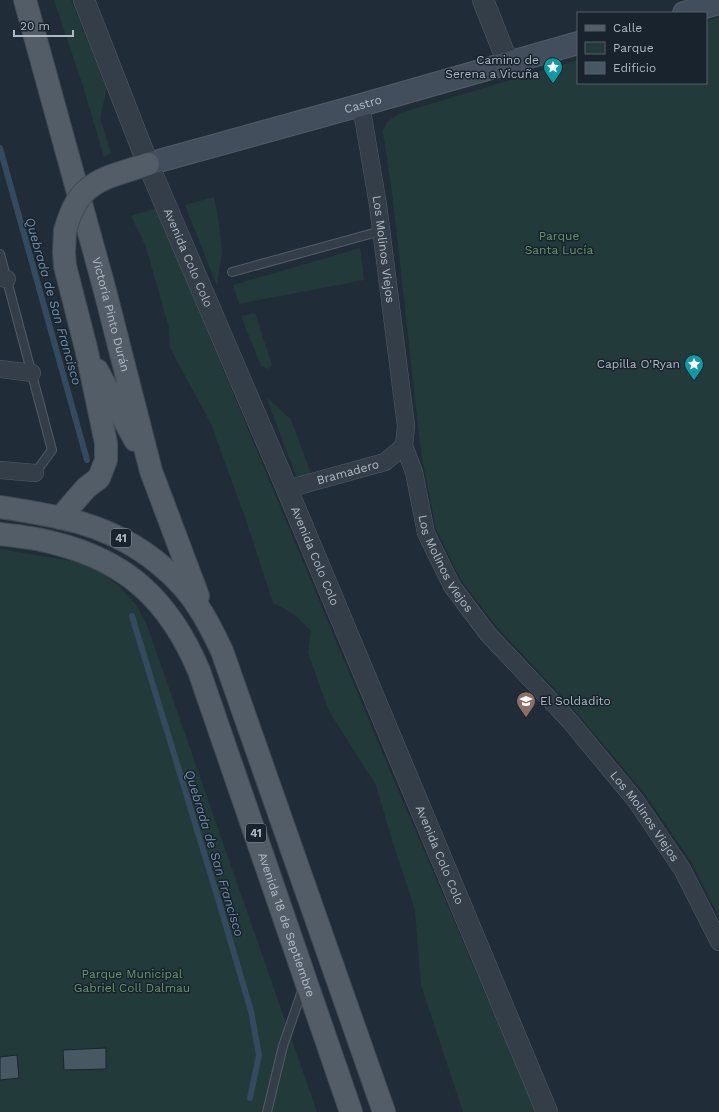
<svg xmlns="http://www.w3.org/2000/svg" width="719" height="1112" font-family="'Work Sans',sans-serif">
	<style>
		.green { fill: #233a3a }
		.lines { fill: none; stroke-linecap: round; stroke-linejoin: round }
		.stream { stroke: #344a5f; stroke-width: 6 }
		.building { fill: #485764; stroke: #1b252f }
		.service-casing { stroke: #515c66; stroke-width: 10 }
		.minor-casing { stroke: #515c66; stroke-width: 18 }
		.tertiary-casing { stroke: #515c66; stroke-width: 22 }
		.secondary-casing { stroke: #515c66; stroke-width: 24 }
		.primary-casing { stroke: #404a55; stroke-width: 24 }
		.service { stroke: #343e48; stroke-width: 8 }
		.minor { stroke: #343e48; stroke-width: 17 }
		.tertiary { stroke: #343e48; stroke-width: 21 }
		.secondary { stroke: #424e5b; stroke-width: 22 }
		.primary { stroke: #525d68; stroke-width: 22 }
		.primary-bridge-casing { stroke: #404a55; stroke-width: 24; stroke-linecap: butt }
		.primary-bridge { stroke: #525d68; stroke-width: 22 }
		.labels { text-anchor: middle; stroke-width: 3; stroke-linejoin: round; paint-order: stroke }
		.shield { fill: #19232d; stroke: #818c97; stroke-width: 1 }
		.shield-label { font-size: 11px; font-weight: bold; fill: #aeb9c5 }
		.poi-label { font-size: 12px; fill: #aeb9c5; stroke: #19232d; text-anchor: end }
		.street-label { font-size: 12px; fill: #aeb9c5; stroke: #19232d }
		.park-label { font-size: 12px; fill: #66956c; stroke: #19232d }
		.water-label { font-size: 13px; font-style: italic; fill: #6f8da9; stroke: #19232d }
	</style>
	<rect width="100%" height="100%" fill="#202d38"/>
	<path class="green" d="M54,0h17l36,88 -7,30 11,35 -7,4 -21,-71z
		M719,17v900l-27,-54 -47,-69 -68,-81 -80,-86 -36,-47 -25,-51 -15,-76 -28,-253 -10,-69 4,-9 13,-9 178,-53v23h128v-62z
		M214,197l5,26 3,28 -5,35 -32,-81z
		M156,208l239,575 141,329h-73l-42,-127 -6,-75 -23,-70 -16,-55 -47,-74 -21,-58 3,-22 -17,-17 -21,-11 -26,-80 -36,-99 -41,-76 -1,-20 -23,-81 -15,-31z
		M360,248l4,32 -125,24 -6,-19z
		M255,313l17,52 -4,4 -7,-3 -20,-50z
		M266,397l25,22 20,55 -14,4z
		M0,549l78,13 23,10 17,13 19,21 11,22 169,484h-317z"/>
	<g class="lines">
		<path class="stream" d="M0,148l87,312
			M132,616l87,286 32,109 8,44 -9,43"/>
	</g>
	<path class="building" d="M106,1048v21l-42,1 -1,-20z
		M17,1055l2,23 -19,2v-23z"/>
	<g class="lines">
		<defs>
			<path id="service" d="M0,254l52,196 -17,23
				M232,272l149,-41
				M267,1112l16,-66 20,-58"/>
			<g id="minor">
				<path id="s1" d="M361,105l17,100 28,221 -2,20 10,26 12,61 26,53 36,48 81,86 67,81 46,68 37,73"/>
				<path d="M0,278l7,1"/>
				<path d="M0,369l32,4"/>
				<path d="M0,470l35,3"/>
				<path id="s2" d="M287,489l98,-27 19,-16"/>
			</g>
			<g id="tertiary">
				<path id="s3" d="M84,0l64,164 139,325 260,623"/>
				<path d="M483,0l25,63"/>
			</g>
			<g id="secondary">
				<path d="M684,13l35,-10"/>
				<path id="s4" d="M148,164l213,-59 217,-62"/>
			</g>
			<g id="primary">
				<path id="s5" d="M25,0l79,287 47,184 47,125"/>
				<path d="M117,174l31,-10"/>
				<path d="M97,370l38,70"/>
				<path d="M0,507c60,9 110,17 158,56 16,13 30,27 41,45 9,14 16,28 23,43l162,461"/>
				<path d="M60,518l26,-30 13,-10 7,-18v-17l-20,-95 -21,-82 -1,-13 1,-22"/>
				<path id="s6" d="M0,534c18,2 37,4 54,9 74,18 116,59 145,128l152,441"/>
			</g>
		</defs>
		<use href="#service" class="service-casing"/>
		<use href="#minor" class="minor-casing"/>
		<use href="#tertiary" class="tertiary-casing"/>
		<use href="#secondary" class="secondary-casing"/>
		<use href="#primary" class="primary-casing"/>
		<use href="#service" class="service"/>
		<use href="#minor" class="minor"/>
		<use href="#tertiary" class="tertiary"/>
		<use href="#secondary" class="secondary"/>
		<use href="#primary" class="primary"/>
		<defs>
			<path id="primary-bridge" d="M65,231c8,-31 20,-47 52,-57"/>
		</defs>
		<use href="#primary-bridge" class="primary-bridge-casing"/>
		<use href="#primary-bridge" class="primary-bridge"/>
	</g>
	<defs>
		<symbol id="sight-pin" viewBox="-11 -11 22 30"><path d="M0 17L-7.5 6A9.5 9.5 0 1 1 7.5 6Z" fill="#0f9aa8" stroke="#19232d"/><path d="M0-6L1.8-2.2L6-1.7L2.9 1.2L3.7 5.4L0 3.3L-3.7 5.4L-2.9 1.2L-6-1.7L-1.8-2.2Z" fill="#fff"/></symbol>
		<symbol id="school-pin" viewBox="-11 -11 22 30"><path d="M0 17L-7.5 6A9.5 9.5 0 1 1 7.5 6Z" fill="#8d6e63" stroke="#19232d"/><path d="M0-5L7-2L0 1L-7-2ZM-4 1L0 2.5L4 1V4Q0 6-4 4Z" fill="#fff"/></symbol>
	</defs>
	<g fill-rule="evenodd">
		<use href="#sight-pin" x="542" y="56" width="22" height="30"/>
		<use href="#sight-pin" x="683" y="353" width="22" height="30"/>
		<use href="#school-pin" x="515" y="690" width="22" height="30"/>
	</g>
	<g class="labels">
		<g class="shield">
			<rect x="111" y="529" width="20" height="18" rx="3"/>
			<rect x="246" y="824" width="20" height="18" rx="3"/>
		</g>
		<g class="shield-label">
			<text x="121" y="542">41</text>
			<text x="256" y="837">41</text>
		</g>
		<g class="poi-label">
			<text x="539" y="64">Camino de<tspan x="539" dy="14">Serena a Vicuña</tspan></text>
			<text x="680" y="368">Capilla O'Ryan</text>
			<text x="540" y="705" text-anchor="start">El Soldadito</text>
		</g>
		<g class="street-label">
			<text dy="4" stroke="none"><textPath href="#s4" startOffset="223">Castro</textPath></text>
			<text dy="4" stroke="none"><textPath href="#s1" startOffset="146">Los Molinos Viejos</textPath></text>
			<text dy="4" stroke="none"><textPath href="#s3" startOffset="278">Avenida Colo Colo</textPath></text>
			<text dy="4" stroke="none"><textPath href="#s5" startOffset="326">Victoria Pinto Durán</textPath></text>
			<text dy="4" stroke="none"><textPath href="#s2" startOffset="63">Bramadero</textPath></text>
			<text dy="4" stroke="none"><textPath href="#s3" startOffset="602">Avenida Colo Colo</textPath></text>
			<text dy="4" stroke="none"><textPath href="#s1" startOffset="470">Los Molinos Viejos</textPath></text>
			<text dy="4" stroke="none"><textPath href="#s1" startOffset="794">Los Molinos Viejos</textPath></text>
			<text dy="4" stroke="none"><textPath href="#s3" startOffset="926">Avenida Colo Colo</textPath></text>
			<text dy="4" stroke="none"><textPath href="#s6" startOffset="525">Avenida 18 de Septiembre</textPath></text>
		</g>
		<g class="park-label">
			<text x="559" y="240">Parque<tspan x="559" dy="14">Santa Lucía</tspan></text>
			<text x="132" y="978">Parque Municipal<tspan x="132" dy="14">Gabriel Coll Dalmau</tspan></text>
		</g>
		<g class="water-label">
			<text transform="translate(54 301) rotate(74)" y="5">Quebrada de San Francisco</text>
			<text transform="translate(215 853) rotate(73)" y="5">Quebrada de San Francisco</text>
		</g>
	</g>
	<rect x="577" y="12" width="130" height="72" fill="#19232d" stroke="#555f6a"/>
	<rect x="585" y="25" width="20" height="6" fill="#525d68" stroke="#555f6a"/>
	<text x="613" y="32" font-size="12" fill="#aeb9c5">Calle</text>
	<rect x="585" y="42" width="20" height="12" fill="#233a3a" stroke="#555f6a"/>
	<text x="613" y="52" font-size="12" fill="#aeb9c5">Parque</text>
	<rect x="585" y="62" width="20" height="12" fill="#485764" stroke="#555f6a"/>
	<text x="613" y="72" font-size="12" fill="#aeb9c5">Edificio</text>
	<path d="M14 30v6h59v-6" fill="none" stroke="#aeb9c5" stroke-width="2"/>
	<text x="20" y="30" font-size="12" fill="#aeb9c5" stroke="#19232d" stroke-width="3" paint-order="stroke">20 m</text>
</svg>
